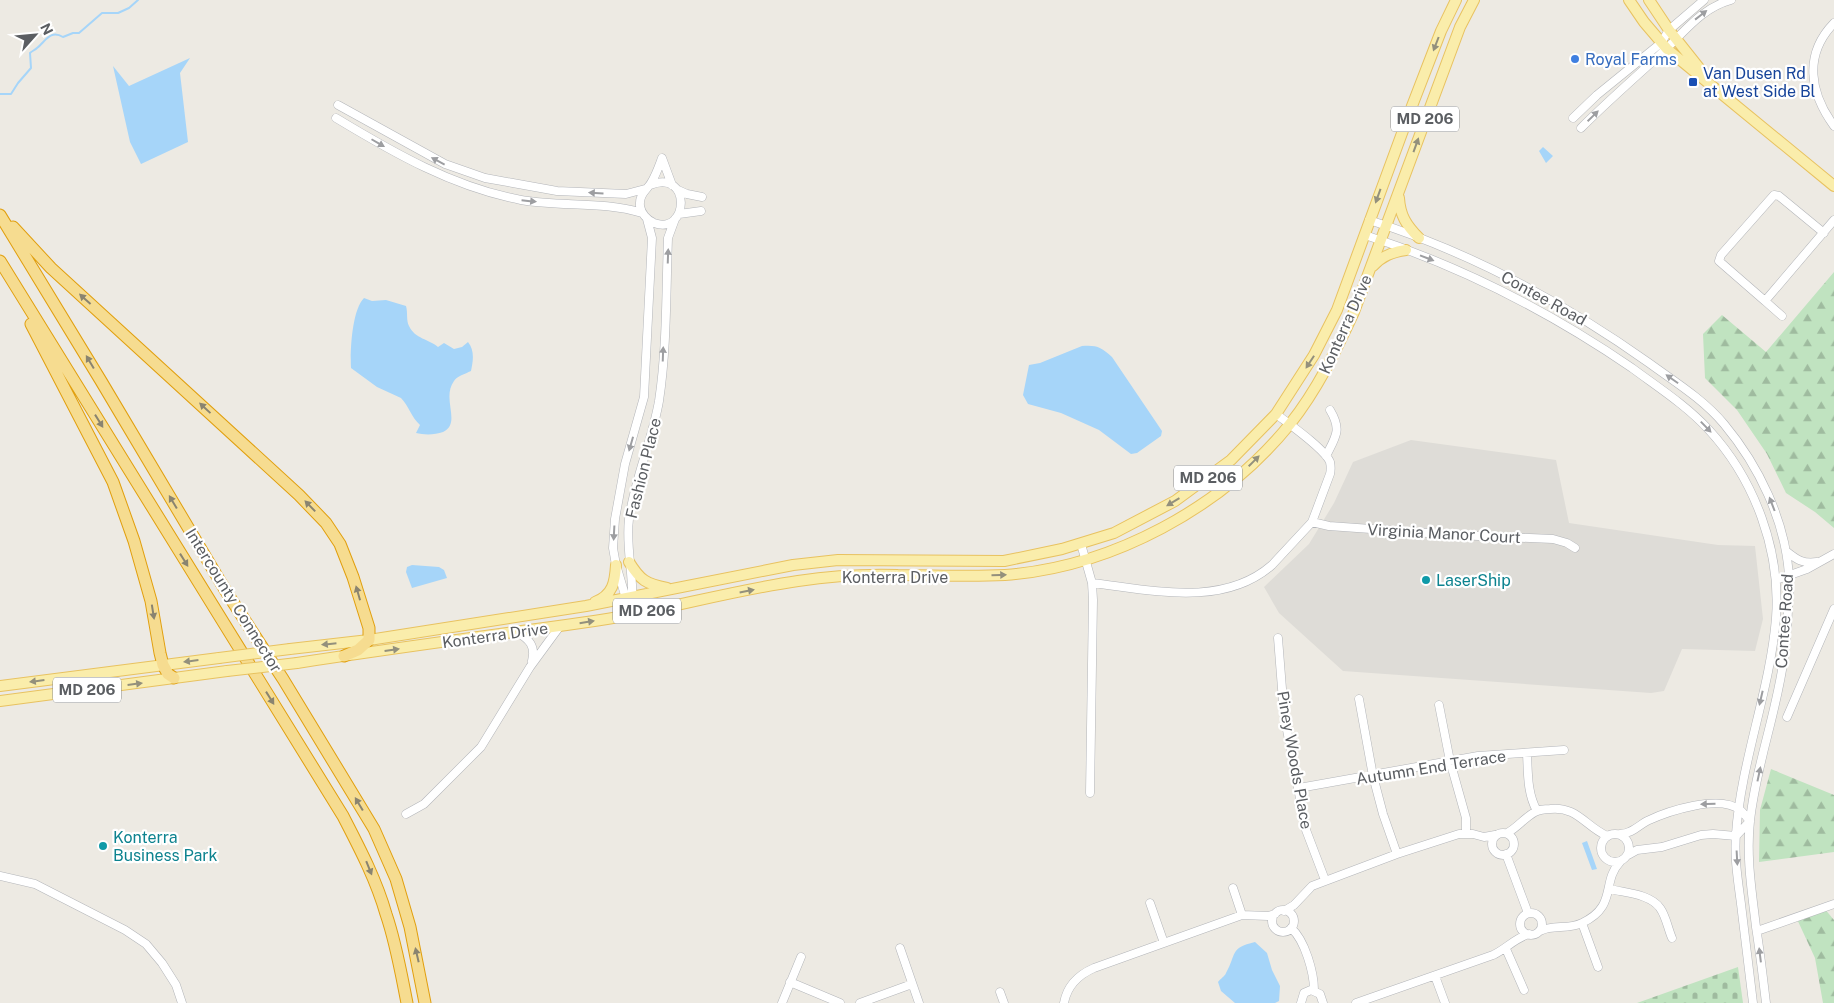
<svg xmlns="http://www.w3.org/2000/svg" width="1834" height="1003" font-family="'Public Sans',sans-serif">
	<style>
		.industrial { fill: #dedcd7 }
		.forest { fill: url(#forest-firs) }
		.cemetery { fill: url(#cemetery-stones) }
		.water { fill: #a6d5f9 }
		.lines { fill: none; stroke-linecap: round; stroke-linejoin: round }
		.stream { stroke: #a6d5f9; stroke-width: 2 }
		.minor-casing { stroke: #b3b5b9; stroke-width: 9 }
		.major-casing { stroke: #e8c260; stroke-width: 12 }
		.highway-casing { stroke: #e19f0e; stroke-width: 13 }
		.minor { stroke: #fff; stroke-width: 8 }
		.major { stroke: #faedab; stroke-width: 10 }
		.highway { stroke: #f6dc90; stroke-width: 11 }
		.major-bridge-casing { stroke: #e8c260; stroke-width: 12; stroke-linecap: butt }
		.major-bridge { stroke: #faedab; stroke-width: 10 }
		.oneway { fill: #9d9ea1 }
		.oneway2 { fill: #93907c }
		.oneway3 { fill: #8a8470 }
		.shop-dot { fill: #3f7fe0; stroke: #fff; stroke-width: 2 }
		.transit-dot { fill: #1a4fb4; stroke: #fff; stroke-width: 2 }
		.culture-dot { fill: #0f9aa8; stroke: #fff; stroke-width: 2 }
		.labels { text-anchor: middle; stroke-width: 4.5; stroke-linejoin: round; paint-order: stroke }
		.shield { fill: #fff; stroke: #8c8e91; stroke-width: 1 }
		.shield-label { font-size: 15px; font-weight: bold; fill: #5b5e62 }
		.shop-label { font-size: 16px; fill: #366cbe; stroke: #fff; text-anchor: start }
		.transit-label { font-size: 16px; fill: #164399; stroke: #fff; text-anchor: start }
		.street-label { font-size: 16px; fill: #5b5e62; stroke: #fff }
		.culture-label { font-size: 16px; fill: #0d838f; stroke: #fff; text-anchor: start }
	</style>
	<defs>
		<pattern id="forest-firs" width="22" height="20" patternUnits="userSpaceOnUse" patternTransform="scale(1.25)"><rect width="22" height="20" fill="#c0e3c0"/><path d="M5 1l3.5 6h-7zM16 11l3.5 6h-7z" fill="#9fbb9f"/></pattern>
		<pattern id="cemetery-stones" width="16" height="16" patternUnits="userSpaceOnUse" patternTransform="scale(1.25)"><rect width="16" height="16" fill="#c0e3c0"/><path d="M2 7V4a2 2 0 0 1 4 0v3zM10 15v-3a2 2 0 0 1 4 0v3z" fill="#9fbb9f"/></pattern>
	</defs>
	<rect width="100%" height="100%" fill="#edeae3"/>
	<path class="industrial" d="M1411,440l145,20 13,63 149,22 37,1 8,73 -8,32 -73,-2 -18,42 -13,2 -308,-22 -64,-58 -15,-26 45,-43 25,-41 19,-41z"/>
	<path class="forest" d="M1834,272v256l-19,-16 -29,-19 -19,-39 -30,-44 -32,-32 -2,-44 19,-19 44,37z
		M1771,769l63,26v57l-75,10 1,-52z
		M1824,908l10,12v83h-11l-8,-45 -19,-41z"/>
	<path class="cemetery" d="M1738,967l5,36h-106z"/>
	<path class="water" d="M190,58l-10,15 8,69 -47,22 -11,-22 -17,-76 16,20z
		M1543,147l10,9 -7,7 -7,-12z
		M364,298l8,3 14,-1 20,6c2,7 0,14 3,20 6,13 20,13 29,21l6,-4 10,6 8,-2 6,-5c7,9 5,19 3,29 -6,3 -14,5 -17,10 -13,18 8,42 -11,51 -8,3 -19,3 -27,1l4,-8c-9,-8 -11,-19 -19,-27l-24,-11 -26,-19c-1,-17 1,-58 13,-70z
		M1082,346c15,-1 19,1 30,11l50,74 -1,5 -24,17 -6,1 -32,-24 -38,-17 -33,-9 -5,-9 6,-30 11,-2z
		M412,565l27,2 5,3 3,8 -35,10 -6,-16 1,-5z
		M1587,841l10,28 -5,1 -10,-27z
		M1255,942l12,11 5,17 8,16 -1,15 -4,2h-40l-14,-12 -3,-9c2,-3 7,-6 8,-9 11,-19 3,-25 29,-31z"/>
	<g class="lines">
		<path class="stream" d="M0,94h11l7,-11 13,-15 -1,-15c2,-2 5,-3 7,-5 8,-6 13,-19 26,-11l10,-4h6l23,-20h16l11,-5 9,-8"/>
		<defs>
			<path id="minor" d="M1834,23c-31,32 -24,70 0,103
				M338,105l107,59 40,14 72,13 69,3 19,-5
				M336,118c58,35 117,69 185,82 40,7 82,1 121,13
				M1573,118l24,-23 64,-52 8,-13 35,-30
				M1581,128c27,-27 56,-52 84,-78 21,-20 37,-42 66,-50
				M650,185c42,-17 39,51 4,38 -7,-3 -13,-10 -14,-17 -1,-12 6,-15 11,-23 5,-8 8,-17 11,-25l10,27
				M678,190l9,4 15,3
				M679,214l22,-3
				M1369,220c101,32 194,82 280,143 26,19 54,36 75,61 35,42 61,96 65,151 1,10 0,21 -1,31 0,17 -2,34 -4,51 -7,55 -28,108 -34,164 -4,36 2,71 6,106 4,25 7,51 10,76
				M1824,233l-45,-37 -5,-1 -53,60 -2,6 46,40c23,-27 46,-54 69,-81
				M1365,235c95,31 184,76 267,133 27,20 55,38 77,62 46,50 72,121 67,188 -6,73 -35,143 -40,216 -2,23 2,47 5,70 4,33 8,66 12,99
				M1765,301l17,15
				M1326,456c10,-20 16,-26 4,-46
				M1312,522l17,4 126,9 98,4 14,4 8,5
				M1081,544l11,39 1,17 -3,193
				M1786,551c11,9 17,13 31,11
				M1776,580l31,-11 27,-15
				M1092,583c59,7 131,25 180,-18l40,-43 18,-48c1,-4 1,-7 0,-12 -5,-13 -41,-38 -54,-48
				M631,613c5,-31 -6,-63 -2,-94 6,-41 23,-78 30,-118 8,-53 7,-109 9,-163l7,-19
				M631,615l-15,-50 -3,-17 2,-29 10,-55 19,-67 8,-159 -5,-19
				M517,632c12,7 19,14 15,29
				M1278,638l6,76 22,116 19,50
				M1359,699l14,77 10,38 14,40
				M1439,705l11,56 16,57v15
				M1787,717l47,-108
				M1527,753c1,20 0,40 10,58
				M1299,788l179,-32 86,-6
				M406,814l18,-10 57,-57 49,-80 30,-41
				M1492 844a11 11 0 1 1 22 0a11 11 0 1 1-22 0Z
				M1507,833c10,-5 17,-15 28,-21 4,-2 9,-3 15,-3 27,-3 35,17 57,27
				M1601 848a14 14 0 1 1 28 0a14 14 0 1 1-28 0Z
				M1620,834c11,0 18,-8 27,-13 21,-10 73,-27 93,-11 4,3 7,8 10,11
				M1506,854l22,59
				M1628,855l9,-5 25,-3 39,-12 12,-1 23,2 14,-15
				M0,876l35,8 90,46 21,14 16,19 14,22 6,18
				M1233,888l9,27
				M1610,889c16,4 40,5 50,19 6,8 8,21 12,30
				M1150,903l14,40
				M1272 921a11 11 0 1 1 22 0a11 11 0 1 1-22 0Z
				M1284,911l10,-6 18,-19 85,-32 62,-20h14l11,3 11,-2
				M1520 924a11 11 0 1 1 22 0a11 11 0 1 1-22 0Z
				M1582,923l16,44
				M1291,928c14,12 23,45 23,62
				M1540,931c13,-7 28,-1 42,-8 36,-17 19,-41 38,-61
				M1757,931l77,-27
				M900,948l19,55
				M1506,949l18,41
				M1435,976l10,27
				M790,982l50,21
				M1000,992l4,11
				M782,1003l19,-46
				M860,1003l52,-19
				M1064,1003c3,-17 14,-28 30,-35l148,-53 26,1 7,-2
				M1301,1003l3,-10 7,-3 9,4 3,9
				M1356,1003l137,-48c13,-6 22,-17 36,-21"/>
			<path id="major" d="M1629,0l15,22 23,27 167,137
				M1649,0l20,30 35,44
				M1399,198c1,17 7,27 20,40
				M1373,266c9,-10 19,-14 33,-16
				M629,562c11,18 17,22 38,26
				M595,602c18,-7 20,-20 21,-37
				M290,649l79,-9 217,-34 207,-41 45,-5 166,1 58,-12 52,-16 61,-32 56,-41 45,-46 38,-59 23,-45 75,-204 29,-75 15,-31
				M297,663c72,-11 144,-21 217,-31 39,-5 78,-10 116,-17 56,-11 112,-26 168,-34 33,-5 67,-7 100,-6 36,0 71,2 107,0 107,-8 217,-67 285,-151 27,-34 46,-73 64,-112l106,-285 14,-27
				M0,686l219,-28
				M0,701l227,-30"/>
			<path id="highway" d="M0,215l101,166 126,212 56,86 91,150 22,50 14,48 15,76
				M13,227l38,41 248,227 27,28 14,21 13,33 16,51v12l-11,10 -14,6
				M0,261l343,555c16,31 33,63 43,98 10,29 15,59 21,89
				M31,324l82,158 21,59 17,60 9,52 3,12 5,9 6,4"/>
		</defs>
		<use href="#minor" class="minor-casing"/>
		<use href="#major" class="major-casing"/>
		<use href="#highway" class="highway-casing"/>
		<use href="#minor" class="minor"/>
		<use href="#major" class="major"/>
		<use href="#highway" class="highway"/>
		<defs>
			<path id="major-bridge" d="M219,658l71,-9
				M227,671l70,-8"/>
		</defs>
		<use href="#major-bridge" class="major-bridge-casing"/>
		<use href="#major-bridge" class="major-bridge"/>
	</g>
	<defs><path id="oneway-solid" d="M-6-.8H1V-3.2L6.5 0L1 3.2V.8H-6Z" transform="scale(1.25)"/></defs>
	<g class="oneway">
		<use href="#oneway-solid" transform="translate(1701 15) rotate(-38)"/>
		<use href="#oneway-solid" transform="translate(1593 116) rotate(-44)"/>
		<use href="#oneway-solid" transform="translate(378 143) rotate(30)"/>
		<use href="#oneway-solid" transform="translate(438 161) rotate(-152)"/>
		<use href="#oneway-solid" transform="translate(596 193) rotate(-177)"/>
		<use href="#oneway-solid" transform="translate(529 201) rotate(6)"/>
		<use href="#oneway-solid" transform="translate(668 256) rotate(-88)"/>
		<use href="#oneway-solid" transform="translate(1427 258) rotate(21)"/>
		<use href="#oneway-solid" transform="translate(663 354) rotate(-88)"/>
		<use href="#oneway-solid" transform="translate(1672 379) rotate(-145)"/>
		<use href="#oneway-solid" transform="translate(1706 427) rotate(46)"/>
		<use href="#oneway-solid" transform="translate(631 444) rotate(106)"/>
		<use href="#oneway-solid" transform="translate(1772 504) rotate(-111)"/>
		<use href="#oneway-solid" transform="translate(614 533) rotate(93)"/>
		<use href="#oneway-solid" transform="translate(1761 698) rotate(103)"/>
		<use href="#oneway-solid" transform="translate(1759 774) rotate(-78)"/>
		<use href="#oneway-solid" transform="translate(1708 804) rotate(178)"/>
		<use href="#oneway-solid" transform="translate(1737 858) rotate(87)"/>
		<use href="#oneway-solid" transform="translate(1760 955) rotate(-97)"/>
	</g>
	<g class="oneway2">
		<use href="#oneway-solid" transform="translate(1436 44) rotate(111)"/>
		<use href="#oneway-solid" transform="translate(1416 145) rotate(-70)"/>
		<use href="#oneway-solid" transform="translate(1378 196) rotate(110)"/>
		<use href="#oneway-solid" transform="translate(1310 362) rotate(123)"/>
		<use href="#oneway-solid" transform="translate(1254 461) rotate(-45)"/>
		<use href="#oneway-solid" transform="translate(1173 502) rotate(149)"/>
		<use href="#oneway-solid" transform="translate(999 575) rotate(-2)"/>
		<use href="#oneway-solid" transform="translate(747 591) rotate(-11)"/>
		<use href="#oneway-solid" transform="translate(587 622) rotate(-9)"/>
		<use href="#oneway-solid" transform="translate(329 644) rotate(174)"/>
		<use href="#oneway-solid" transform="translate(392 650) rotate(-8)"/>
		<use href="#oneway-solid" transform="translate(191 661) rotate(173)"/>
		<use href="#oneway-solid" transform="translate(37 681) rotate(173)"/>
		<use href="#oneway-solid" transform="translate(135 684) rotate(-7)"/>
	</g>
	<g class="oneway3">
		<use href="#oneway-solid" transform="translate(85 299) rotate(-138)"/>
		<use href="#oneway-solid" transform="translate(90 362) rotate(-121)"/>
		<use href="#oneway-solid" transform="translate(205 408) rotate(-137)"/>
		<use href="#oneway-solid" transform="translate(99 421) rotate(58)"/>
		<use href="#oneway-solid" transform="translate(173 502) rotate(-121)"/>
		<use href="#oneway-solid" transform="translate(310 506) rotate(-134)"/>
		<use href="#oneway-solid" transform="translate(184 560) rotate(58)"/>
		<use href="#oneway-solid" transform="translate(358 593) rotate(-106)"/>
		<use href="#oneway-solid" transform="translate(153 612) rotate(81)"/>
		<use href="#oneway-solid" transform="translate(270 698) rotate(58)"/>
		<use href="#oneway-solid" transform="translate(359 804) rotate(-121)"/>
		<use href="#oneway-solid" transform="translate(369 868) rotate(68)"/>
		<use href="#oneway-solid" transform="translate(417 955) rotate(-103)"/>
	</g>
	<circle class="shop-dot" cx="1575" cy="59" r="5"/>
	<rect class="transit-dot" x="1688" y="77" width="10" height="10" rx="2.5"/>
	<g class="culture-dot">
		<circle cx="1426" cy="580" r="5"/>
		<circle cx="103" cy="846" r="5"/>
	</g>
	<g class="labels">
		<g class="shield">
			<rect x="1391" y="106.5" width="68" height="25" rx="4"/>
			<rect x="1174" y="465.5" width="68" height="25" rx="4"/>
			<rect x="613" y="598.5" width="68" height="25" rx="4"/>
			<rect x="53" y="677.5" width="68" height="25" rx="4"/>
		</g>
		<g class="shield-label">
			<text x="1425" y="124">MD 206</text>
			<text x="1208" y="483">MD 206</text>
			<text x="647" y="616">MD 206</text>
			<text x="87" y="695">MD 206</text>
		</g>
		<g class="shop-label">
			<text x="1585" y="65">Royal Farms</text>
		</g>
		<g class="transit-label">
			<text x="1703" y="79">Van Dusen Rd<tspan x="1703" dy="18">at West Side Bl</tspan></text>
		</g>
		<g class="street-label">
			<text transform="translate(1544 298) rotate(29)" y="6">Contee Road</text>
			<text transform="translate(1345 324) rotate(-66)" y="6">Konterra Drive</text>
			<text transform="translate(643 468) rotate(-76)" y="6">Fashion Place</text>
			<text transform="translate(1444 533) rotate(3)" y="6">Virginia Manor Court</text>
			<text x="895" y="583">Konterra Drive</text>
			<text transform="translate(234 600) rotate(58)" y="6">Intercounty Connector</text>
			<text transform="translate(1784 621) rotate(-86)" y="6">Contee Road</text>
			<text transform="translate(495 635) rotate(-8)" y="6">Konterra Drive</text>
			<text transform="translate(1295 760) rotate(80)" y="6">Piney Woods Place</text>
			<text transform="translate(1431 767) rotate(-9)" y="6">Autumn End Terrace</text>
		</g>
		<g class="culture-label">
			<text x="1436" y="586">LaserShip</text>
			<text x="113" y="843">Konterra<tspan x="113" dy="18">Business Park</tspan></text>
		</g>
	</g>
	<g transform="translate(35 35) rotate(63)" stroke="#ffffff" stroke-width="4" paint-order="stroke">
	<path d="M0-4L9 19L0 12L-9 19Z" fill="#5b5e62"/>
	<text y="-8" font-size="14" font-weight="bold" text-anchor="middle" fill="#5b5e62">N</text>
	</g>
</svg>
